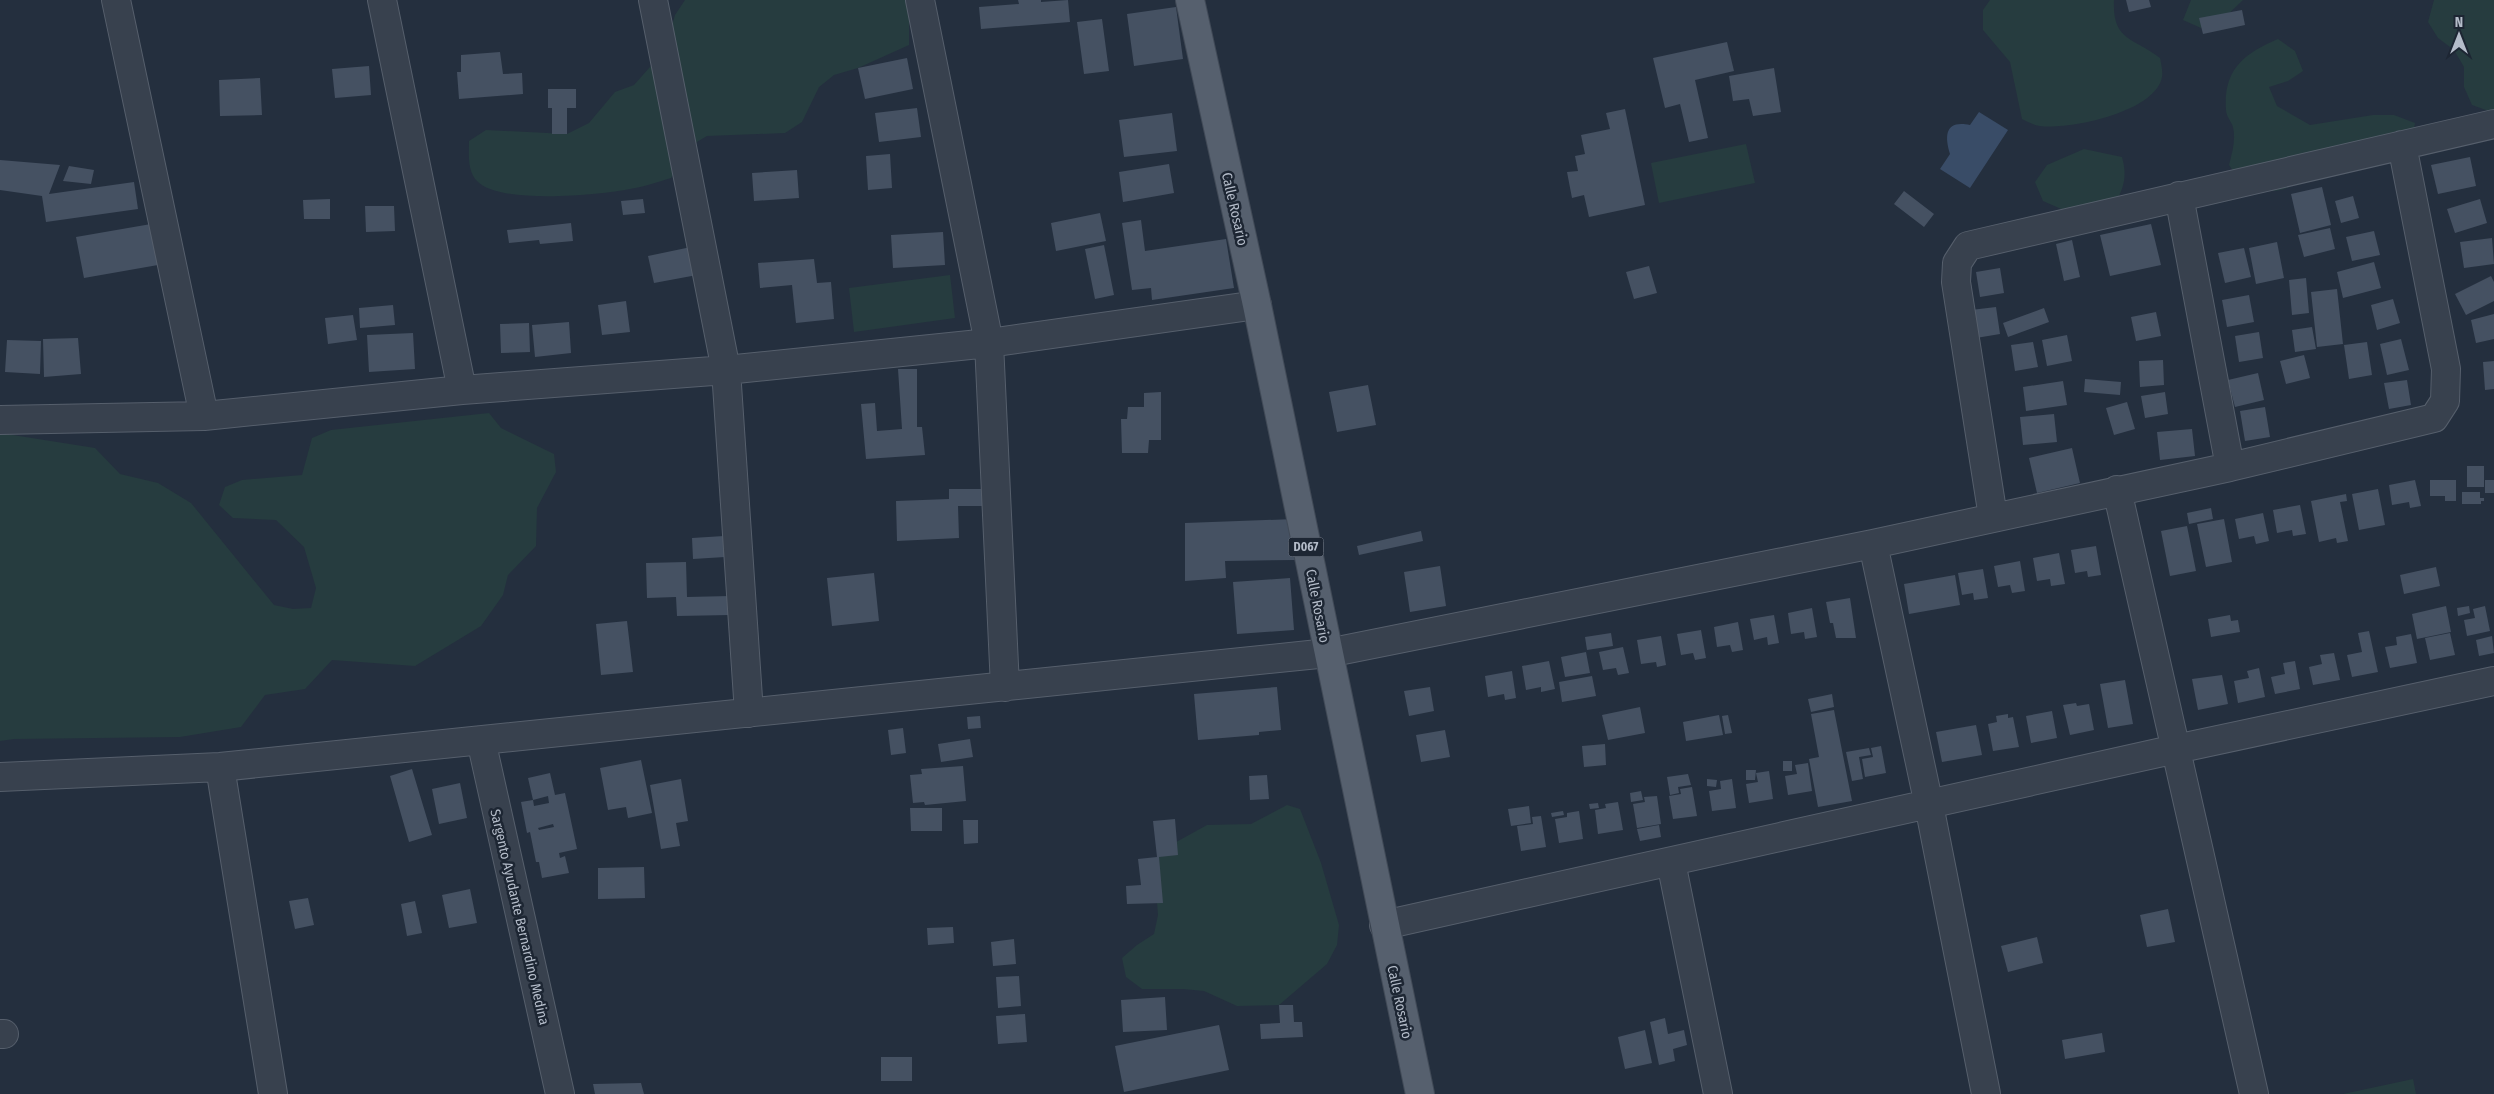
<svg xmlns="http://www.w3.org/2000/svg" width="2494" height="1094" font-family="'Fira Sans Condensed',sans-serif">
	<style>
		.green { fill: #263c3f }
		.water { fill: #394c67 }
		.building { fill: #455162; fill-rule: evenodd }
		.lines { fill: none; stroke-linecap: round; stroke-linejoin: round }
		.minor-casing { stroke: #565f6c; stroke-width: 30 }
		.major-casing { stroke: #414a57; stroke-width: 30 }
		.minor { stroke: #38414e; stroke-width: 28 }
		.major { stroke: #56606e; stroke-width: 28 }
		.labels { text-anchor: middle; stroke-width: 5; stroke-linejoin: round; paint-order: stroke }
		.shield { fill: #1d2633; stroke: #878f9c; stroke-width: 1 }
		.shield-label { font-size: 12px; font-weight: bold; fill: #b4bcc9 }
		.street-label { font-size: 14px; fill: #b4bcc9; stroke: #1d2633 }
	</style>
	<rect width="100%" height="100%" fill="#242f3e"/>
	<path class="green" d="M685,0h221l3,6v39l-51,23 -24,7 -15,12 -17,35 -17,11 -78,3 -17,10 -19,32c-14,4 -27,9 -41,11 -30,6 -131,16 -153,-8 -10,-10 -8,-28 -8,-40l17,-11 81,4 22,-11 26,-31 19,-7 31,-35 10,-35z
		M1990,0h124c-2,41 19,37 46,58 1,5 3,13 2,19 -6,35 -93,53 -122,49 -6,-1 -12,-4 -18,-7l-12,-57 -27,-32v-20z
		M2191,0h52l-22,21 -20,7 -18,-8z
		M2434,0h60v113l-22,-8 -8,-18v-20l-10,-17 -16,-12 -10,-16z
		M2278,39l17,12 8,20 -15,10 -19,6 8,19 33,19 63,-10h21l21,8c-2,13 -3,26 -15,34 -12,9 -23,7 -36,8 -17,3 -37,6 -53,11 -14,5 -23,15 -39,15 -22,0 -32,-9 -43,-26 3,-12 7,-25 4,-38 -2,-6 -7,-11 -7,-17 -3,-41 19,-57 52,-71z
		M1746,144l9,39 -96,20 -8,-40z
		M2084,149l38,8c6,21 1,34 -10,51l-35,8 -34,-15 -8,-19 12,-17z
		M950,275l5,43 -101,14 -5,-44z
		M489,413l12,15 53,26 2,18 -19,36 -1,38 -28,29 -5,20 -22,31 -66,40 -83,-6 -27,29 -40,6 -24,32 -61,10 -166,2 -14,2v-308l95,15 25,26 38,9 33,20 83,102 19,4 18,-1 5,-20 -12,-41 -28,-27 -43,-2 -14,-13 6,-18 17,-7 60,-5 10,-37 19,-8z
		M1287,805l13,4 21,54 18,62 -2,20 -10,19 -48,41 -42,1 -33,-15 -21,-2h-41l-16,-12 -4,-19 15,-13 17,-11 4,-19 -3,-39 4,-19 10,-11 38,-21 44,-1z
		M2413,1079l3,15h-73z"/>
	<path class="water" d="M1979,112l29,18 -38,58 -30,-19 10,-15c-6,-20 -4,-34 20,-29z"/>
	<path class="building" d="M1018,0h23v2l27,-2 2,22 -89,7 -2,-22 40,-3z
		M2126,0h23l2,7 -22,5z
		M1176,7l7,52 -49,7 -7,-52z
		M2242,10l3,15 -42,9 -4,-16z
		M1102,19l7,52 -25,3 -7,-52z
		M1727,42l7,29 -39,9 13,58 -19,4 -9,-38 -15,4 -12,-50z
		M500,52l3,22 19,-1 1,21 -64,5 -2,-27h4v-17z
		M907,58l6,31 -48,10 -7,-31z
		M369,66l2,29 -36,3 -3,-29z
		M1774,68l7,44 -28,4 -4,-17 -16,2 -4,-25z
		M260,78l2,37 -42,1 -1,-36z
		M548,89h28v19h-9v26h-15v-26h-4z
		M917,108l4,29 -42,5 -4,-29z
		M1625,109l20,96 -56,12 -5,-22 -12,3 -5,-26 11,-1 -3,-15 10,-2 -4,-19 29,-6 -4,-16z
		M1172,113l5,38 -53,6 -5,-37z
		M890,154l2,34 -24,2 -2,-34z
		M2470,157l6,29 -38,8 -7,-29z
		M0,160l60,5 -11,29 85,-12 4,27 -92,13 -4,-26 -42,-6z
		M1169,164l5,29 -51,9 -4,-30z
		M69,166l25,4 -3,14 -28,-3z
		M797,170l2,28 -45,3 -2,-28z
		M2322,187l9,38 -31,8 -9,-39z
		M1904,191l30,23 -10,13 -30,-23z
		M2353,196l6,22 -18,5 -6,-22z
		M330,199v20h-26l-1,-19z
		M643,199l2,14 -22,2 -2,-14z
		M2480,199l7,24 -32,10 -8,-24z
		M365,206h29l1,25 -29,1z
		M1100,213l6,28 -50,10 -5,-28z
		M1141,220l4,31 81,-12 8,49 -82,12 -1,-12 -19,2 -10,-67z
		M571,223l2,18 -33,3 -1,-4 -30,3 -2,-13z
		M151,224l7,41 -74,13 -8,-41z
		M2151,224l10,41 -51,11 -10,-41z
		M2330,228l5,21 -31,8 -6,-22z
		M2374,231l6,24 -28,6 -6,-24z
		M943,232l2,33 -52,3 -2,-33z
		M2492,238l2,26 -30,4 -4,-26z
		M2072,240l8,37 -16,4 -8,-37z
		M2277,242l7,36 -28,6 -7,-36z
		M1104,245l10,50 -19,4 -10,-50z
		M691,247l6,28 -43,8 -6,-27z
		M2244,248l7,29 -26,6 -7,-30z
		M814,259l3,24 14,-1 3,37 -38,4 -4,-38 -32,3 -2,-25z
		M2374,262l7,26 -38,10 -6,-26z
		M1649,266l8,27 -23,6 -8,-27z
		M2000,268l4,25 -24,4 -4,-25z
		M2491,276l3,6v19l-28,14 -11,-21z
		M2306,278l3,35 -17,2 -3,-35z
		M2337,289l6,55 -26,3 -6,-55z
		M2249,295l5,27 -27,5 -5,-27z
		M2393,299l7,24 -23,7 -6,-25z
		M626,301l4,31 -28,3 -4,-30z
		M393,305l2,20 -35,3 -1,-20z
		M1996,307l4,27 -24,4 -5,-28z
		M2044,308l5,14 -41,15 -5,-14z
		M2156,312l5,24 -25,5 -5,-24z
		M2494,314v25l-18,4 -5,-23z
		M353,315l4,25 -29,4 -3,-26z
		M569,322l2,31 -36,4 -3,-32z
		M529,323l1,29 -29,1 -1,-29z
		M2312,327l4,22 -21,3 -3,-22z
		M2259,332l4,26 -24,4 -4,-26z
		M413,333l2,36 -46,3 -2,-37z
		M2067,335l5,26 -25,5 -5,-26z
		M78,338l3,36 -37,3 -1,-38z
		M2401,339l8,31 -22,5 -7,-31z
		M7,340l34,1 -1,33 -35,-2z
		M2033,342l5,25 -23,4 -4,-26z
		M2367,342l5,33 -23,4 -5,-34z
		M2304,355l6,23 -24,6 -6,-23z
		M2163,360l1,25 -24,2 -1,-26z
		M2494,361v28l-9,1 -2,-28z
		M898,369h19v58h5l3,28 -59,4 -5,-55 14,-1 2,28 25,-2z
		M2258,373l6,27 -29,7 -7,-27z
		M2085,379l36,3 -1,13 -36,-3z
		M2407,380l4,25 -22,4 -5,-26z
		M2063,381l4,24 -41,6 -3,-24z
		M1368,385l8,40 -39,7 -8,-40z
		M1161,392v48h-12l-1,13h-26l-1,-34h6l1,-12h16v-14z
		M2165,392l3,22 -23,4 -4,-22z
		M2127,402l8,27 -21,6 -8,-27z
		M2265,407l5,30 -25,4 -5,-30z
		M2054,414l3,28 -34,3 -3,-28z
		M2192,429l3,27 -35,4 -3,-28z
		M2072,448l8,35 -43,10 -8,-35z
		M2467,466h17v21h-17z
		M2415,480l6,26 -11,2 -1,-6 -17,3 -3,-20z
		M2430,480h26v21h-11v-5h-15z
		M2485,480h9v13h-9z
		M949,489h36v17h-27l1,32 -62,3 -1,-40 53,-2z
		M2378,489l7,36 -26,5 -7,-36z
		M2462,492h18v6h4v3h-3v3h-19z
		M2346,494l1,7 -7,1 8,39 -11,2 -1,-5 -17,4 -8,-41z
		M2300,505l6,29 -13,2 -1,-6 -15,3 -4,-23z
		M2211,508l2,11 -24,5 -2,-11z
		M2263,513l6,28 -13,3 -2,-8 -15,3 -4,-20z
		M1294,519l1,41 -70,1 1,17 -41,3v-58z
		M2224,519l8,43 -26,5 -9,-43z
		M2187,526l9,45 -26,5 -9,-45z
		M1421,531l2,10 -64,14 -2,-9z
		M724,536l1,21 -32,2 -1,-21z
		M2096,546l5,29 -13,2 -1,-6 -12,2 -4,-23z
		M2059,553l6,31 -14,2 -1,-7 -13,2 -4,-23z
		M2020,561l5,30 -13,2 -2,-8 -12,2 -4,-21z
		M686,562l1,35 43,-1v19l-53,1 -1,-19 -29,1 -1,-35z
		M1440,566l6,40 -36,6 -6,-40z
		M2436,567l4,19 -36,8 -4,-19z
		M1983,569l5,29 -14,2 -1,-7 -11,2 -4,-22z
		M874,573l5,48 -47,5 -5,-48z
		M1955,575l5,30 -51,9 -5,-30z
		M1290,578l4,52 -57,4 -4,-52z
		M1850,598l6,40h-20l-3,-15h-3l-4,-21z
		M2446,606l5,26 -34,7 -5,-25z
		M2469,606l1,7 -12,3 -1,-8z
		M2485,606l5,25 -23,5 -3,-16 11,-2 -2,-9z
		M1812,608l5,29 -12,2 -1,-7 -13,2 -3,-21z
		M1774,615l5,28 -11,2 -1,-8 -13,3 -4,-21z
		M2230,615l1,6 7,-1 2,12 -29,5 -3,-18z
		M627,621l6,51 -32,3 -5,-51z
		M1738,622l5,28 -11,2 -2,-7 -13,2 -3,-20z
		M1701,630l5,28 -11,2 -2,-7 -12,2 -4,-21z
		M2369,631l9,41 -26,5 -5,-22 15,-3 -4,-19z
		M1611,633l2,13 -26,4 -2,-13z
		M2450,633l5,22 -25,5 -5,-22z
		M2411,634l6,29 -27,5 -5,-21 12,-2 -1,-8z
		M1661,636l5,29 -9,2 -1,-5 -15,2 -4,-24z
		M2492,636l2,17 -15,3 -3,-16z
		M1623,647l6,26 -11,2 -2,-7 -13,2 -4,-18z
		M1586,652l4,21 -25,4 -4,-20z
		M2334,653l6,27 -27,5 -4,-18 13,-3 -2,-9z
		M1549,661l6,28 -14,3v-5l-15,3 -4,-24z
		M2295,661l5,28 -25,5 -4,-17 14,-3 -2,-11z
		M2259,668l6,29 -27,6 -4,-22 15,-3 -2,-7z
		M1512,671l4,27 -11,2 -1,-6 -16,3 -3,-21z
		M2222,675l6,29 -30,6 -6,-31z
		M1592,676l4,20 -34,6 -3,-20z
		M2125,680l8,44 -25,4 -8,-44z
		M1277,687l4,43 -22,2v3l-61,5 -4,-46z
		M1430,687l4,24 -25,5 -5,-25z
		M1832,694l2,13 -23,5 -3,-13z
		M2076,703l1,3 12,-2 5,26 -24,5 -7,-30z
		M1640,707l5,26 -37,7 -6,-25z
		M1834,710l18,91 -34,6 -9,-48 10,-2 -8,-43z
		M2052,711l5,27 -26,5 -5,-27z
		M2008,714v4l5,-1 6,30 -26,4 -5,-27 9,-2 -1,-6z
		M1719,715l4,20 -37,6 -3,-19z
		M1728,715l4,18 -7,1 -3,-18z
		M980,716l1,12 -13,1 -1,-12z
		M1976,725l6,30 -40,7 -6,-30z
		M903,728l3,25 -15,2 -3,-25z
		M1445,730l5,27 -29,5 -5,-27z
		M970,739l3,18 -32,5 -3,-18z
		M1605,744l1,21 -22,2 -2,-21z
		M1881,746l5,27 -21,4 -3,-18 11,-2 -2,-9z
		M1869,748l2,7 -12,2 4,22 -11,2 -6,-29z
		M641,760l11,53 -24,5 -2,-11 -18,3 -8,-42z
		M1783,761h9v10h-9z
		M1808,763l4,28 -24,4 -3,-19 12,-2 -2,-9z
		M963,766l3,35 -41,4 -1,-3 -11,1 -3,-28 12,-1 -1,-5z
		M412,769l20,66 -23,7 -19,-66z
		M1746,770h10l-1,10h-9z
		M1769,771l4,28 -24,4 -3,-19 12,-2 -2,-9z
		M550,773l5,22 10,-2 12,56 -18,4 1,5 5,-2 4,17 -27,5 -3,-16h-3l-6,-30 -3,1 -6,-31 12,-2 1,6 15,-3 -1,-7 -15,4 -5,-22zM553,824l1,3 -15,3 -1,-2z
		M1688,774l3,11 -13,2 1,6 -9,2 -3,-18z
		M1267,775l2,24 -19,1 -1,-24z
		M681,779l7,42 -12,2 4,23 -19,3 -11,-64z
		M1707,779l10,1 -1,7 -9,-1z
		M1732,779l4,29 -24,3 -3,-20 12,-2 -1,-8z
		M460,783l7,35 -28,6 -7,-35z
		M1692,787l5,29 -24,3 -4,-23 12,-2 -1,-5z
		M1641,791l2,9 -12,2 -1,-9z
		M1657,796l4,28 -24,4 -4,-24 12,-2 -1,-5z
		M1618,802l5,28 -25,4 -3,-24 11,-2 -1,-4z
		M1598,803l1,5 -9,1 -1,-5z
		M1529,806l2,17 -20,3 -3,-17z
		M910,808h32v23h-31z
		M1563,811l1,4 -12,2 -1,-4z
		M1579,811l4,28 -24,4 -4,-24 12,-2v-4z
		M1541,816l5,31 -25,4 -4,-25 16,-2 -1,-7z
		M1175,819l3,36 -19,2 4,46 -36,1 -1,-18 15,-1 -3,-26 19,-2 -4,-36z
		M963,820h15v23l-14,1z
		M1659,825l2,12 -21,4 -3,-12z
		M644,867l1,31 -47,1v-31z
		M470,889l7,34 -28,5 -7,-33z
		M308,898l6,27 -19,4 -6,-28z
		M415,901l7,32 -15,3 -6,-32z
		M2168,909l7,33 -28,5 -7,-32z
		M953,927l1,16 -26,2 -1,-17z
		M2037,937l6,26 -35,9 -7,-26z
		M1014,939l2,25 -23,2 -2,-24z
		M1019,976l2,30 -23,2 -2,-31z
		M1165,997l2,33 -44,2 -2,-32z
		M1279,1005h14l1,17h8l1,15 -42,2 -1,-15 20,-1z
		M1025,1014l2,28 -29,2 -2,-28z
		M1665,1018l3,16 16,-4 3,15 -14,4 2,12 -16,4 -9,-43z
		M1219,1025l10,45 -105,22 -9,-46z
		M1645,1030l7,33 -27,6 -7,-32z
		M2102,1033l3,19 -40,7 -3,-19z
		M881,1057h31v24h-31z
		M641,1083l3,11h-49l-2,-10z"/>
	<g class="lines">
		<defs>
			<path id="minor" d="M116,0l88,416
				M382,0l80,390
				M653,0l73,370 23,343
				M920,0l69,343 16,344
				M2179,196l51,271
				M0,420l204,-4 258,-26 264,-20 263,-27 268,-38
				M2117,490l137,604
				M1993,517l-37,-235 1,-19 11,-17 526,-122
				M1873,544l56,261 57,289
				M481,740l79,354
				M220,767l53,327
				M0,777l220,-10 1108,-114 545,-109 357,-77 204,-49 11,-17 1,-32 -44,-224
				M1671,862l47,232
				M1384,925l792,-176 318,-68
				M0,1034h4"/>
			<path id="major" d="M1190,0l67,305 163,789"/>
		</defs>
		<use href="#minor" class="minor-casing"/>
		<use href="#major" class="major-casing"/>
		<use href="#minor" class="minor"/>
		<use href="#major" class="major"/>
	</g>
	<g class="labels">
		<rect class="shield" x="1288.5" y="537.5" width="35" height="19" rx="4"/>
		<g class="shield-label">
			<text x="1306" y="551">D067</text>
		</g>
		<g class="street-label">
			<text transform="translate(1235 209) rotate(77)" y="5">Calle Rosario</text>
			<text transform="translate(1318 606) rotate(79)" y="5">Calle Rosario</text>
			<text transform="translate(520 917) rotate(77)" y="5">Sargento Ayudante Bernardino Medina</text>
			<text transform="translate(1400 1002) rotate(78)" y="5">Calle Rosario</text>
		</g>
	</g>
	<g transform="translate(2459 35)" stroke="#1d2633" stroke-width="4" paint-order="stroke">
	<path d="M0-4L9 19L0 12L-9 19Z" fill="#b4bcc9"/>
	<text y="-8" font-size="14" font-weight="bold" text-anchor="middle" fill="#b4bcc9">N</text>
	</g>
</svg>
